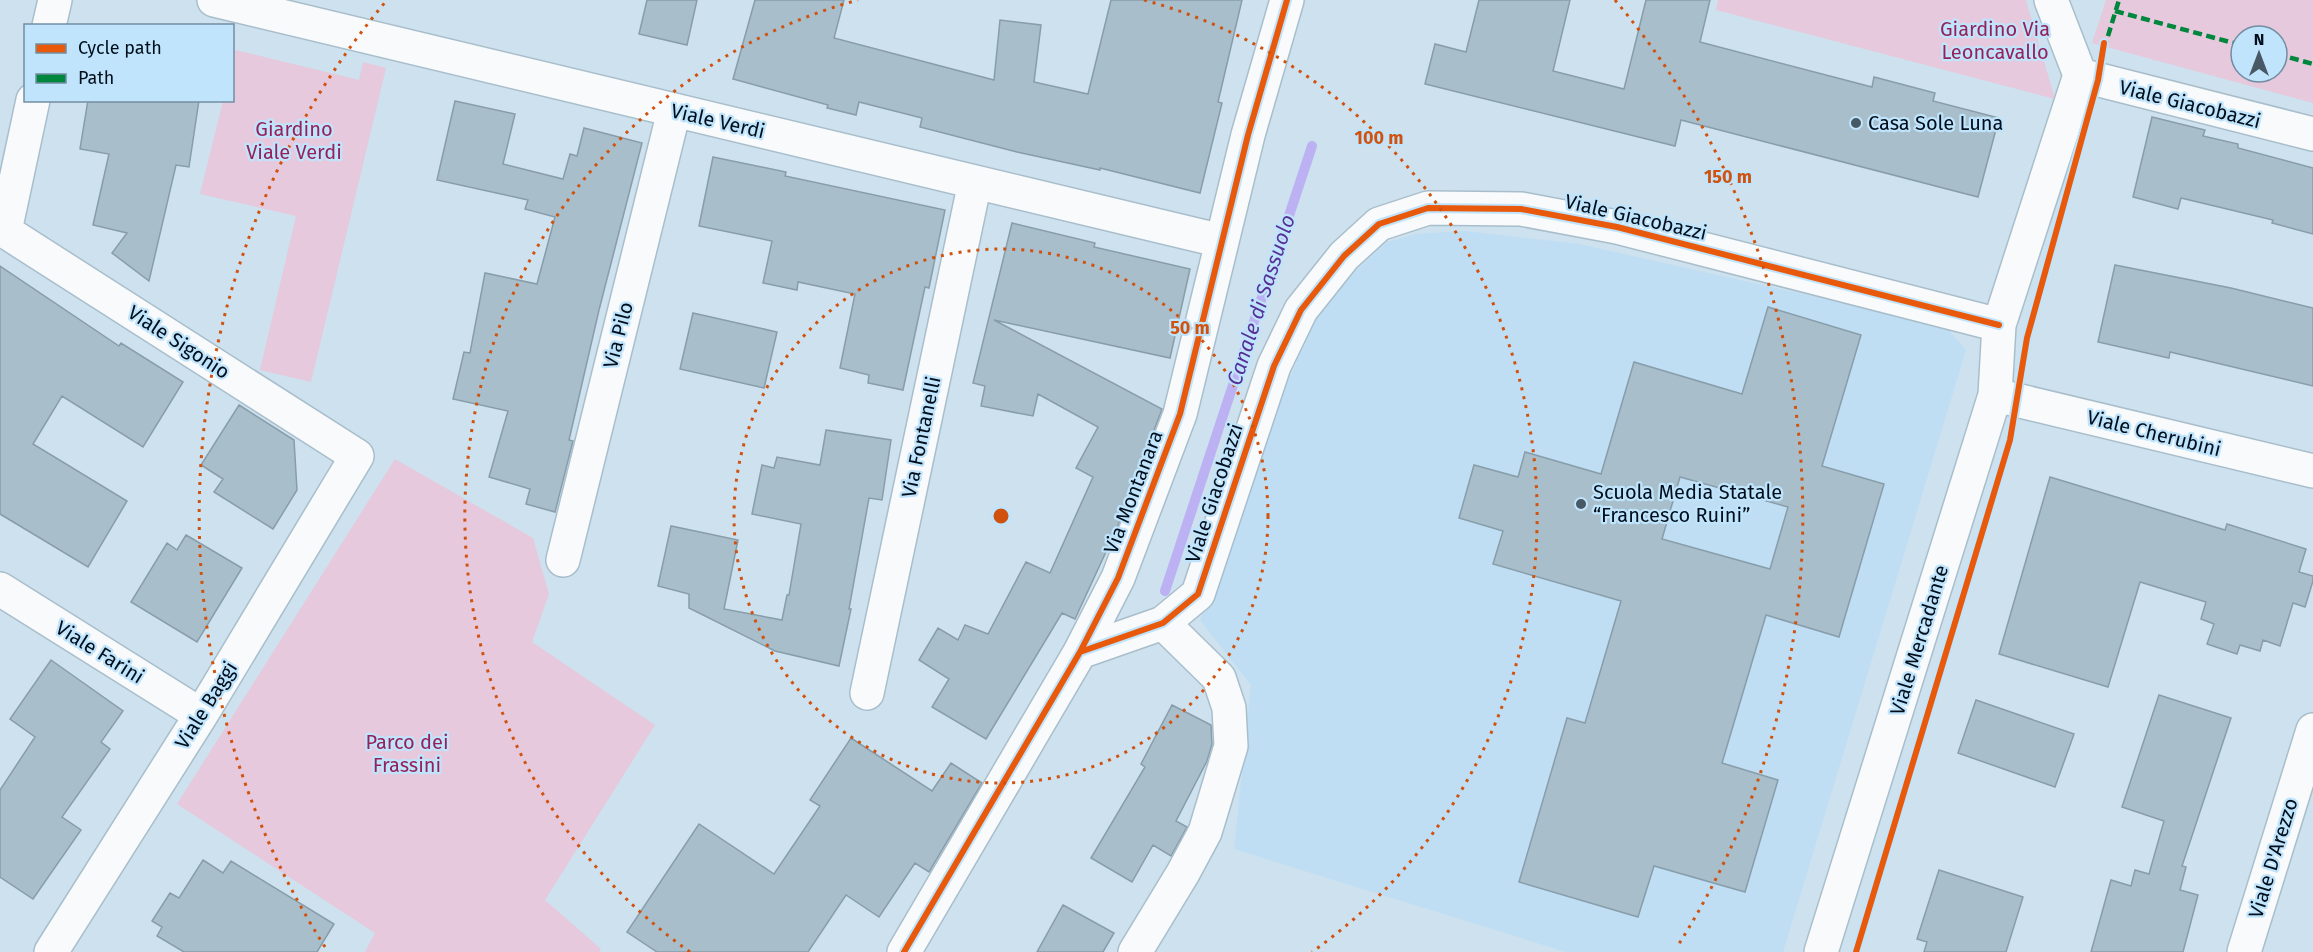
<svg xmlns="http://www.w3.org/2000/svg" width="2313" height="952" font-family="'Fira Sans',sans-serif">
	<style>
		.built { fill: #bfdef3 }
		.green { fill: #e6c9dc; fill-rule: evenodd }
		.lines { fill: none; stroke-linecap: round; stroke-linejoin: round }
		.stream { stroke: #bcb1f3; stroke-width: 10 }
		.building { fill: #a8becb; stroke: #889daa; stroke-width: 1.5; fill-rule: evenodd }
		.minor-casing { stroke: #a9becb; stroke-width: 36 }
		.minor { stroke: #f8fafc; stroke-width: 33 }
		.quiet { stroke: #00873e; stroke-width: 4.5; stroke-dasharray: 9 4.5; stroke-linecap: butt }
		.cycleway-casing { stroke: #bfe4fc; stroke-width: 10 }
		.cycleway { stroke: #e8590c; stroke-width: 6 }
		.ring { fill: none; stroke: #d1520e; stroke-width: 3; stroke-dasharray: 3 6 }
		.poi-dot { fill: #485865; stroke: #bfe4fc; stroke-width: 2 }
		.labels { text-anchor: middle; stroke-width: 4.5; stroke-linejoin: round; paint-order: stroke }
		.park-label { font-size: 20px; fill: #952159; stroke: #bfe4fc }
		.street-label { font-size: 20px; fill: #000e1b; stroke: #bfe4fc }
		.poi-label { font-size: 20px; fill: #000e1b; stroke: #bfe4fc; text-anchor: start }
		.water-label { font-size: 21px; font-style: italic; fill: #573197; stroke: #bfe4fc }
		.centre { fill: #d1520e; stroke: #bfe4fc; stroke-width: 3 }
		.ring-label { font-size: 18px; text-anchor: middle; font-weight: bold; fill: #d1520e; stroke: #bfe4fc; stroke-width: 4.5; stroke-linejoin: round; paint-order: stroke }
	</style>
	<rect width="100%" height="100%" fill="#cde1ee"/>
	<path class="built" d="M1465,231l114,13 366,82 21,24 -183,602h-217l-332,-103 17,-164 -51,-65 85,-232 32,-72 34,-40 33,-33 31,-9z"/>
	<path class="green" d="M1718,0h308l29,99 -339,-89z
		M2106,0h207v103l-221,-60zM2241,36h36v36h-36z
		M235,50l124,30 4,-18 23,6 -75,314 -51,-12 36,-154 -96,-22 23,-93 9,-1v-40z
		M395,459l138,79 16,56 -17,48 123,83 -110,175 56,49 -2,3h-234l10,-19 -198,-129z"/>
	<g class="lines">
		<path class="stream" d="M1165,591l147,-445"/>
	</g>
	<path class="building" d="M647,0h50l-10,45 -48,-11z
		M755,0h89l-10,38 160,42 6,-60 41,5 -7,57 54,12 23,-94h131l-24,102 4,1 -22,90 -100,-25v2l-83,-18 -97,-25 2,-9 -63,-16 -3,13 -29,-7 1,-3 -95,-26z
		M1479,0h91l-17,71 71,18 22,-89h64l-10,42 172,45 2,-10 61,16 -2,8 66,17 -21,79 -297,-77 -6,26 -250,-62 10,-40 31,8z
		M88,100h111l-10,67 -13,-2 -27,116 -37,-28 15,-20 -34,-8 16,-71 -29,-5z
		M455,101l60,13 -12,50 60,15 7,-25 7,2 7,-28 58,15 -43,167 -30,130 4,1 -18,71 -29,-8 4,-15 -41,-12 19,-66 -55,-12 11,-47 6,1 15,-80 52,11 18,-67 -30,-8 3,-9 -91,-20z
		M2152,117l53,13 -2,6 35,8v4l75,20v66l-41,-11 1,-3 -92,-22 -3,11 -45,-12z
		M713,157l73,15 -1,4 160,34 -16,78 -4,-1 -22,103 -35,-7 1,-8 -29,-7 15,-74 -57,-12 -1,8 -34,-7 9,-42 -73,-15z
		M1012,223l83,20 -1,4 96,22 -20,89 -176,-38 168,89 -45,119 -42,91 -13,-6 -76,126 -54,-32 17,-28 -30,-19 19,-32 20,12 7,-15 23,9 38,-72 24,11 43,-96 -17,-9 22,-41 -60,-33 -5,22 -52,-10 4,-20 -12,-3z
		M2115,265l116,23 82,20v78l-143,-34 -1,6 -71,-16z
		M0,266l119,80 2,-3 62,39 -40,65 -81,-51 -29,48 94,57 -39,66 -88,-53z
		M1768,307l93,28 -39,131 62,18 -45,153 -73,-22 -44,148 56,17 -33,112 -91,-26 -16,51 -119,-35 48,-164 18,5 36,-122 -128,-37 10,-33 -44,-13 15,-53 44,12 7,-25 76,22 33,-112 108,32zM1680,477l108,30 -18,62 -108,-30z
		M693,313l84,19 -13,56 -84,-19z
		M239,405l55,35 3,50 -24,39 -59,-37 9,-13 -22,-14z
		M826,430l65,10 -9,60 -13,-2 -20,111h2l-12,57 -64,-15 -86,-43v-14l-31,-8 13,-60 67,14 -14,69 58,11 5,-25h2l12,-71 -49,-10 10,-49 12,3 3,-11 43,8z
		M2050,477l175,53 2,-6 79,25 -7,23 14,4v5l-8,26 -12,-4 -13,43 -17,-6 -3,11 -20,-6 -3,9 -30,-10 7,-20 -13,-5 5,-17 -66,-20 -32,105 -109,-33z
		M186,535l56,33 -45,74 -66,-40 36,-59 10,7z
		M51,660l72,51 -22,31 9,7 -48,68 19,13 -48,69 -33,-22v-87l35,-53 -25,-18z
		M2159,695l72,23 -49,148 4,1 -6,23 18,5 -15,57h-92l20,-72 20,6 4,-16 14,4 15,-53 -42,-14z
		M1976,700l98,34 -19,53 -97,-34z
		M1172,705l39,20 1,19 -5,17 -31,60 11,6 -16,29 -18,-11 -21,37 -41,-24 54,-91 -4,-3z
		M851,738l81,53 19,-28 31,20 -53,89 -14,-9 -36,54 -33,-22 -38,57h-151l-30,-20 72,-108 75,50 46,-68 -10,-6z
		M203,860l20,13 8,-12 103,63 -17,28h-133l-27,-16 5,-9 -10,-6 18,-28 9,5z
		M1939,870l84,27 -17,55h-82l3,-10 -10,-3z
		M1063,905l51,28 -11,19h-66z"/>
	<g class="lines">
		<defs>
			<path id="minor" d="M214,0l1008,241
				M2051,0l29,75
				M49,26l6,-26
				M0,228l357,228 -156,259 -150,237
				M5,231l28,-131
				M1995,395l318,76
				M563,560l111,-449
				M0,589l201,126
				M1080,652l83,-29 35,-29 76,-228 27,-56 43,-54 35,-32 49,-16 93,1 96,18 382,98
				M867,693l108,-511
				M904,952l176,-300 38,-74 62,-164 68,-279 39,-135
				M1135,952l48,-79 22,-41 26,-86 -2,-38 -10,-30 -56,-55
				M1821,952l174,-557 4,-70 81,-250 233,59
				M2244,952l69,-222"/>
		</defs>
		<use href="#minor" class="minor-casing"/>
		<use href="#minor" class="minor"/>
		<path class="quiet" d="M2115,11l126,34
			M2104,49l15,-49
			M2277,54l36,10"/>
		<defs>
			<path id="cycleway" d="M1080,652l83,-29 35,-29 76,-228 27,-56 43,-54 35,-32 49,-16 93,1 96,18 382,98
				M904,952l176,-300 38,-74 62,-164 68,-279 39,-135
				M1856,952l154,-512 17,-102 71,-258 6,-37"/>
		</defs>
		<use href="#cycleway" class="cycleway-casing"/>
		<use href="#cycleway" class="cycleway"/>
	</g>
	<g class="ring">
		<circle cx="1001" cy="516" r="267"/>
		<path d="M690 952A535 535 0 0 1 858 0M1144 0A535 535 0 0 1 1312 952"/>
		<path d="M325 947A802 802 0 0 1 387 0M1615 0A802 802 0 0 1 1677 947"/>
	</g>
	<g class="poi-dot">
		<circle cx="1856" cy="123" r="6"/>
		<circle cx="1581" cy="504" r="6"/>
	</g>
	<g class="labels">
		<g class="park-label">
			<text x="1995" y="36">Giardino Via<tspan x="1995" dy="23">Leoncavallo</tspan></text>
			<text x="294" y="136">Giardino<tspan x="294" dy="23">Viale Verdi</tspan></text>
			<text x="407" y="749">Parco dei<tspan x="407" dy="23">Frassini</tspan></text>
		</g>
		<g class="street-label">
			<text transform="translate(2190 104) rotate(14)" y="7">Viale Giacobazzi</text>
			<text transform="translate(718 121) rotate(13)" y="7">Viale Verdi</text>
			<text transform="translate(1636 217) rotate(13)" y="7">Viale Giacobazzi</text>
			<text transform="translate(618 335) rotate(-76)" y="7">Via Pilo</text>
			<text transform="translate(179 342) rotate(33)" y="7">Viale Sigonio</text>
			<text transform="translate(2154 433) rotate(14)" y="7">Viale Cherubini</text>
			<text transform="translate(921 437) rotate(-78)" y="7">Via Fontanelli</text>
			<text transform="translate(1133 492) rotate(-69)" y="7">Via Montanara</text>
			<text transform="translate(1214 493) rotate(-72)" y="7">Viale Giacobazzi</text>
			<text transform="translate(1919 640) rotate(-73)" y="7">Viale Mercadante</text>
			<text transform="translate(100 652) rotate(32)" y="7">Viale Farini</text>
			<text transform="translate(206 705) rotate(-58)" y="7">Viale Baggi</text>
			<text transform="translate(2273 858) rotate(-73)" y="7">Viale D'Arezzo</text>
		</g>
		<g class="poi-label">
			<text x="1868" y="130">Casa Sole Luna</text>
			<text x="1593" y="499">Scuola Media Statale<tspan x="1593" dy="23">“Francesco Ruini”</tspan></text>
		</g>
		<g class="water-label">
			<text transform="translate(1261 300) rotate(-72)" y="7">Canale di Sassuolo</text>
		</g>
	</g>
	<circle cx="1001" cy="516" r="9" class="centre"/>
	<g class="ring-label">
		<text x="1379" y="144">100 m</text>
		<text x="1728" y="183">150 m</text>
		<text x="1190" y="334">50 m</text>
	</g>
	<rect x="24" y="24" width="210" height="78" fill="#bfe4fc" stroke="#738ea2" stroke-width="1.5"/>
	<rect x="36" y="44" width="30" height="9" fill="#e8590c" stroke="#738ea2" stroke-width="1.5"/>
	<text x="78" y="54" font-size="18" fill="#000e1b">Cycle path</text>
	<rect x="36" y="74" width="30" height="9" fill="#00873e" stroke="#738ea2" stroke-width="1.5"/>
	<text x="78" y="84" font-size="18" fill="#000e1b">Path</text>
	<g transform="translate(2259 54)"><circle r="28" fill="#bfe4fc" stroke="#738ea2" stroke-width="1.5"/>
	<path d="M0-4.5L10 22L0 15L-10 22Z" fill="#485865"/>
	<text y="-9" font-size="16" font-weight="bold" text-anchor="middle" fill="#000e1b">N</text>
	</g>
</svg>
